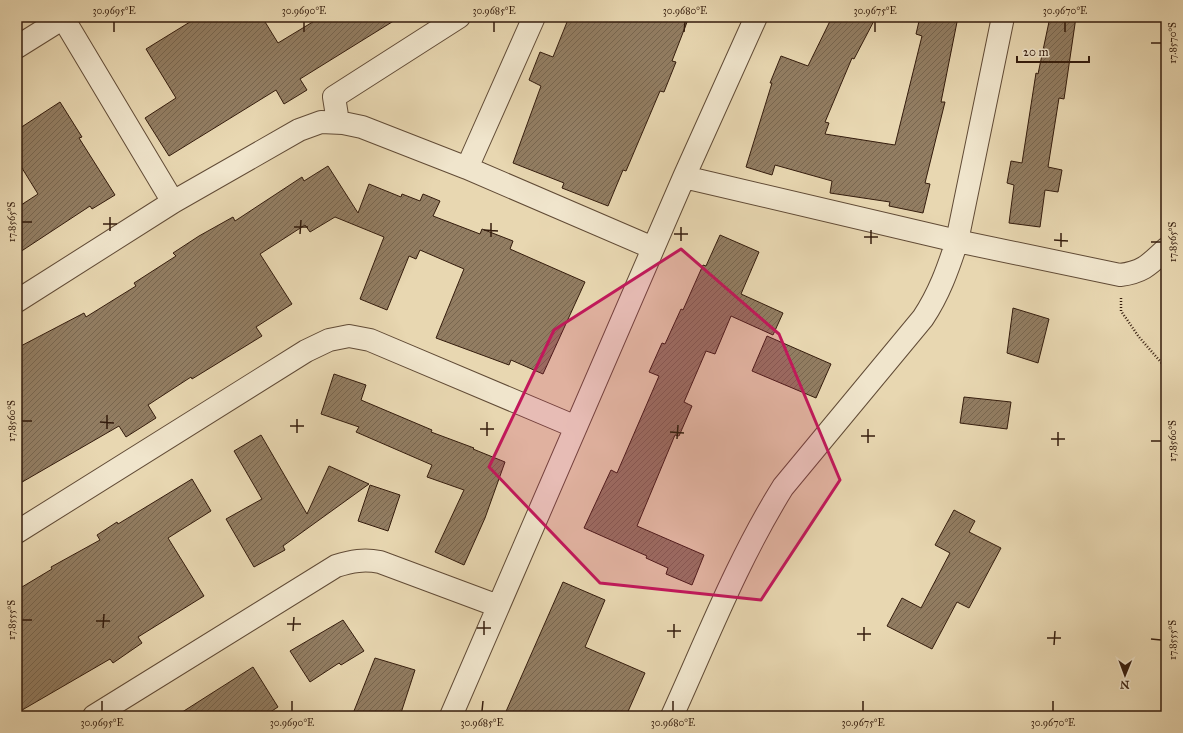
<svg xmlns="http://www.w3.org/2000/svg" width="1183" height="733" font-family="'IM FELL Great Primer',serif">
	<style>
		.building { fill: url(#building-hatch); stroke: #341c0d }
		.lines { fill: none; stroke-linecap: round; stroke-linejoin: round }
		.minor-casing { stroke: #614b36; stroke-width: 24 }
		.path { stroke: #341c0d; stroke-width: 2.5; stroke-dasharray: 1 2; stroke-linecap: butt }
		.minor { stroke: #f0e5cc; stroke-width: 22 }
		.marked { fill: #c2185b; fill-opacity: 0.2; stroke: #c2185b; stroke-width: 3; stroke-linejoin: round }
		.ticks { fill: none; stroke: #341c0d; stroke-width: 1.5 }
		.neatline { fill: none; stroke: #341c0d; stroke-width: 1.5 }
		.ticks-label { font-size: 10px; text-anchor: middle; fill: #341c0d }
	</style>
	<defs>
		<pattern id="building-hatch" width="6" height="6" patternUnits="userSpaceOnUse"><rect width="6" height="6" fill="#927d62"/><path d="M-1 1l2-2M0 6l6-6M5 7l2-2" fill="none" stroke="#78664f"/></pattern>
	</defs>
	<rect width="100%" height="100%" fill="#e8d7b1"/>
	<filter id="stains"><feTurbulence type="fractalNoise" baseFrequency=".005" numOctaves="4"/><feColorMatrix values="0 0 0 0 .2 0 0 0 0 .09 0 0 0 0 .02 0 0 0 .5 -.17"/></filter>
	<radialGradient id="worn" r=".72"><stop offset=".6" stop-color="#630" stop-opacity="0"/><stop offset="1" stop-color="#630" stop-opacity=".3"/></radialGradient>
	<path class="building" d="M198,17h64l16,26 43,-26h79l-100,62 7,11 -23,14 -8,-14 -107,66 -24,-38 31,-20 -30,-49z
		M569,17h120l-17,44 4,1 -12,30 -4,-1 -34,80 -3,-1 -15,36 -46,-18 2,-5 -51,-20 28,-77 -12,-6 11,-28 13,5z
		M832,17h44l-22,42 -2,-1 -27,64 4,1 -4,11 70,11 27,-109 -6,-2 4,-17h38l-17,85h4l-20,81 5,1 -7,29 -34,-7 1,-4 -60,-9 2,-12 -57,-16 -3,10 -26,-8 26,-84h-2l11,-27 27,10z
		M1050,17h26l-12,82 -5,-1 -11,69 14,3 -4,22 -13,-2 -5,37 -31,-4 5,-38 -7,-2 4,-22 11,2 14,-90 2,1z
		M60,102l22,35 -3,1 36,57 -23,14 -2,-3 -73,48v-49l1,2 20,-13 -21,-34v-30z
		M328,166l30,47 11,-29 32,13 1,-3 18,7 3,-7 17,7 -7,15 47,18 2,-5 31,12 -3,8 75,33 -42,92 -32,-14 -2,5 -73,-27 28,-69 -44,-19 -4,9 -7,-3 -22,54 -27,-11 24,-62 -49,-20 -25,15 -5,-7 -45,29 32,50 -36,23 6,9 -70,43 -1,-2 -43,28 8,13 -30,19 -7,-11 -102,59v-137l67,-35 2,4 50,-31 -2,-3 42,-27 -3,-3 26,-17 34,-19 2,4 67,-44 2,4z
		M720,235l39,17 -18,42 42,19 -10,22 -42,-19 -16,38 -9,-3 -22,51 8,4 -13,30 -4,-1 -38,91 67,29 -12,30 -26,-11 2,-6 -22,-10 1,-2 -63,-28 27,-58 6,3 42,-97 -10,-4 13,-29 3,1 16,-35 2,1 20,-45 3,1z
		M1013,308l36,11 -11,44 -31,-10z
		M767,336l64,28 -15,34 -64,-27z
		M334,374l32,11 -5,15 71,30 -1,2 43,16 -1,1 32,13 -20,56 -21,47 -29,-13 29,-62 -37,-13 5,-12 -76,-33 3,-5 -38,-13z
		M964,397l47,5 -4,27 -47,-6z
		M261,435l46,79 22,-48 40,18 -86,62 2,4 -31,17 -28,-48 36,-20 -28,-48z
		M192,479l19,32 -43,27 36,58 -66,41 4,6 -29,20 -3,-4 -93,54v-123l35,-21 -1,-2 49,-27 -3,-5 20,-13 1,2z
		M370,485l30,10 -12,36 -30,-10z
		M954,510l21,11 -6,11 32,16 -32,60 -12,-6 -25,47 -45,-23 15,-28 19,10 29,-55 -15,-8z
		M563,582l42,18 -20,47 60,26 -19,43h-122z
		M343,620l21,31 -23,14 -2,-2 -29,19 -20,-31z
		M375,658l40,12 -15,46h-48z
		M253,667l25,40 -14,9h-88z"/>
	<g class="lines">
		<defs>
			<path id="minor" d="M63,18l110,184
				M17,47l48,-30
				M338,122l-4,-25 125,-80
				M467,168l67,-151
				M684,177l273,64 163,34c23,-3 29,-10 46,-26
				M17,301l156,-99 126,-72 22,-8 22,1 19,4 105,41 186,80
				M17,532l289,-181 23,-11 20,-4 21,4 206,87
				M94,716l242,-150c16,-5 28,-7 44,-4l118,44
				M451,716l233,-539 72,-160
				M672,716c35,-77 66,-157 111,-229l140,-169c16,-24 25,-49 34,-77l46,-224"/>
		</defs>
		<use href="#minor" class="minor-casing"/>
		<path class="path" d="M1121,298v13l18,26 27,31"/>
		<use href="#minor" class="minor"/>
	</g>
	<path class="marked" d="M681,249l98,85 61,146 -79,120 -161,-17 -111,-116 65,-137z"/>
	<path class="ticks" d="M114,32v-10M304,32v-10M494,32v-10M684,32l1,-10M875,32v-10M1065,32v-10M1151,43h10M22,222h10M103,224h14M294,227h14M484,230l14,1M110,231v-14M300,234l1,-14M674,234h14M491,237v-14M864,237h14M1054,240l14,1M681,241v-14M1151,242h10M871,244v-14M1061,247v-14M22,421h10M100,422l14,1M290,426h14M107,429v-14M480,429h14M670,432l14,1M297,433v-14M487,436v-14M861,436h14M677,439l1,-14M1051,439h14M1151,441h10M868,443v-14M1058,446v-14M22,620h10M96,621h14M287,624h14M103,628l1,-14M477,628h14M293,631l1,-14M667,631h14M857,634h14M484,635v-14M674,638v-14M1047,638h14M1151,639l10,1M864,641v-14M1054,645l1,-14M102,711v-10M292,711v-10M482,711l1,-10M673,711v-10M863,711v-10M1053,711v-10"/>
	<rect width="1183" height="733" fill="none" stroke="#e8d7b1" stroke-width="44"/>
	<g transform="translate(1125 675) rotate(181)" stroke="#f0e5cc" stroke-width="3" paint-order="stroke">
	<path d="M0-3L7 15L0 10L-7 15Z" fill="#341c0d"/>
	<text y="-6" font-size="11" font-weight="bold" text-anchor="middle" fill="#341c0d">N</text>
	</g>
	<path d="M1017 56v6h72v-6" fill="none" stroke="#341c0d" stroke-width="2"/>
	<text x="1023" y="56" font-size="12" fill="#341c0d" stroke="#f0e5cc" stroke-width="3" paint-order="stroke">20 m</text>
	<rect x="22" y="22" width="1139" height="689" class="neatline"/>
	<g class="ticks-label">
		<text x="114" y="14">30.9695°E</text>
		<text x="304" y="14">30.9690°E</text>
		<text x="494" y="14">30.9685°E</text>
		<text x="685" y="14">30.9680°E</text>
		<text x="875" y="14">30.9675°E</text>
		<text x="1065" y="14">30.9670°E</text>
		<text transform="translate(1172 43) rotate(-90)" y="4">17.8570°S</text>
		<text transform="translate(11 222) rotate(-90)" y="4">17.8565°S</text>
		<text transform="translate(1172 242) rotate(-90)" y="4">17.8565°S</text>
		<text transform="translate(11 421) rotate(-90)" y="4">17.8560°S</text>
		<text transform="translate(1172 441) rotate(-90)" y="4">17.8560°S</text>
		<text transform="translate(11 620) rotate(-90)" y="4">17.8555°S</text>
		<text transform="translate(1172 640) rotate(-90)" y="4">17.8555°S</text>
		<text x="102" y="726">30.9695°E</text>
		<text x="292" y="726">30.9690°E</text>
		<text x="482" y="726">30.9685°E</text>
		<text x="673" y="726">30.9680°E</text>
		<text x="863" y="726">30.9675°E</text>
		<text x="1053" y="726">30.9670°E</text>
	</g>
	<rect width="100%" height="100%" filter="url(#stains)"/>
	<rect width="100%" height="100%" fill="url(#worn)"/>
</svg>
